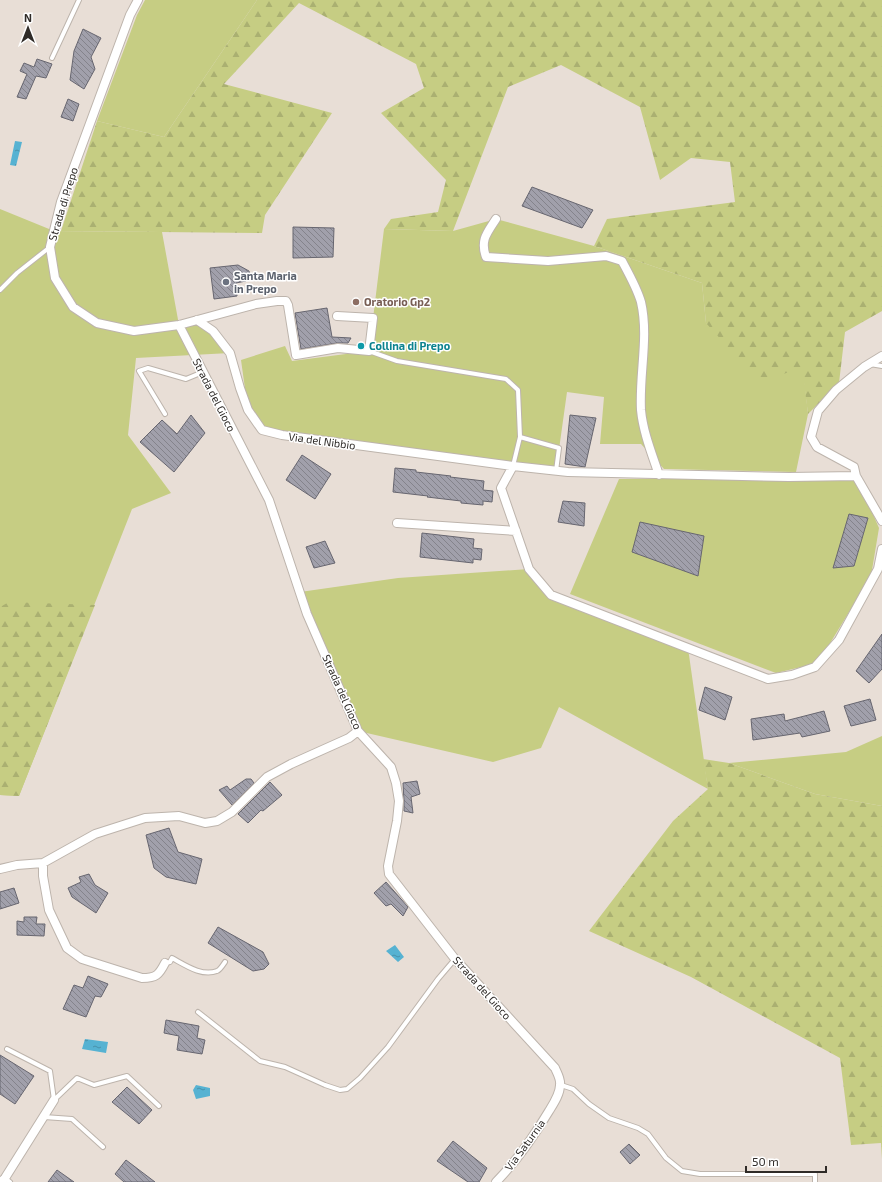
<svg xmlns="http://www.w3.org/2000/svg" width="882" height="1182" font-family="'Exo 2',sans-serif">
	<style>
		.green { fill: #c6cd83 }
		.forest { fill: url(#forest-firs) }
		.water { fill: url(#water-ripples) }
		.building { fill: url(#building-back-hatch); stroke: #676670 }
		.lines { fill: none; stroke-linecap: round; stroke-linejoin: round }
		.service-casing { stroke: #bdb4ac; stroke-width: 6 }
		.minor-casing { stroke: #bdb4ac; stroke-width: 10 }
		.service { stroke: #fff; stroke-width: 4 }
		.minor { stroke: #fff; stroke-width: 8 }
		.worship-dot { fill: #6b7280; stroke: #fff; stroke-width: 1.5 }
		.education-dot { fill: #8d6e63; stroke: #fff; stroke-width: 1.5 }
		.culture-dot { fill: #0f9aa8; stroke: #fff; stroke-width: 1.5 }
		.labels { text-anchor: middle; stroke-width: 3; stroke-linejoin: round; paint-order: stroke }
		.street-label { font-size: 11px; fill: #2f2b28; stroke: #fff }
		.worship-label { font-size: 11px; font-weight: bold; fill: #5b616d; stroke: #fff; text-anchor: start }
		.education-label { font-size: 11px; font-weight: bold; fill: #785e54; stroke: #fff; text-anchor: start }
		.culture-label { font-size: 11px; font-weight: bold; fill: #0d838f; stroke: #fff; text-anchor: start }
	</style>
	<defs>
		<pattern id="forest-firs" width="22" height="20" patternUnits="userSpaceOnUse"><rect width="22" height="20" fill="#c6cd83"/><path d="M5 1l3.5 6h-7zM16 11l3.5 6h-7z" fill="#aab071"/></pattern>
		<pattern id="water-ripples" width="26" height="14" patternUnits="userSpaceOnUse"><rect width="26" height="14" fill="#56b2d2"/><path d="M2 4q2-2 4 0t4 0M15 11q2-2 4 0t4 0" fill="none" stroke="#4891aa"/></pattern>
		<pattern id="building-back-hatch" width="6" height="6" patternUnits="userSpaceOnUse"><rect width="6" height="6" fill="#a1a0ab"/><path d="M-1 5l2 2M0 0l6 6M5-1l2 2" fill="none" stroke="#84838b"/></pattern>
	</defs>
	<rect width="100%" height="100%" fill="#e8ded6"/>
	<path class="green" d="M145,0h112l-93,137 -67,-16 40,-106z
		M0,209l54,22 108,1 17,93 18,-5 33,33 -94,5 -8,77 43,58 -39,16 -113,287 -19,-1z
		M496,219l98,27 108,37 4,40 97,44 5,47 -12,58 -132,-3 -23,-25h-41l4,-47 -37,-5 -11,79 -294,-41 -14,-20 -7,-50 44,-14 7,15 77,-10 15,-122 69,2z
		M857,478l22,50 -8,48 -53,87 -42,10 -206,-79 49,-115z
		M529,569l22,26 137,53 20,141 -149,-82 -18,41 -48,14 -135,-31 -58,-139 98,-14z
		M882,736v70l-67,-12 -86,-31 117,-11z"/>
	<path class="forest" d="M257,0h625v311l-37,21 -6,51 -31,31 -6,-47 -42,16 -54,-60 -4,-40 -108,-37 13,-27 128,-17 -5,-40 -39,-4 -31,22 -20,-73 -79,-42 -53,22 -55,144 -69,-2 7,-10 47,-7 8,-32 -65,-67 43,-25 -8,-24 -117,-61 -75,81 108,29 -67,102 -3,18 -201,-2 36,-110 67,16z
		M9,602l86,3 -76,191 -19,-1v-188z
		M703,759l26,4 86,31 67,12v353l-1,-16 -30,2 -11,-87 -149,-81 -102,-46 84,-110 35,-32z"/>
	<path class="water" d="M15,141l7,1 -6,24 -6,-1z
		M395,945l9,12 -6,5 -12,-11z
		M85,1039l23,3 -2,11 -24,-4z
		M196,1085l14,3v8l-14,3 -3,-9z"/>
	<path class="building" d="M83,29l18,9 -10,19 4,12 -11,20 -14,-9 4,-29z
		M37,59l15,5 -6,14 -10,-2 -10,23 -9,-2 10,-23 -7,-3 4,-8 10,4z
		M68,99l11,5 -6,17 -12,-4z
		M532,187l61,23 -11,18 -60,-22z
		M293,227l41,1 -1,29 -40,1z
		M238,265l11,6 1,5 -4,5 -10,2 1,13 -23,3 -4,-31z
		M327,308l5,29 19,1 -3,5h-11l-36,6 -6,-36z
		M191,415l14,18 -31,39 -34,-30 22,-22 15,14z
		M570,415l26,3 -11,49 -20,-3z
		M302,455l29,19 -16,25 -29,-19z
		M395,468l21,2v2l35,4 -1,1 34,4 -1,9 10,1 -1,11 -9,-1v4l-22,-2v-2l-34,-4 1,-1 -35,-4z
		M563,501l22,2 -1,23 -26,-4z
		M849,514l19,4 -14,48 -21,2z
		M640,522l64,14 -6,40 -66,-24z
		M422,533l52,6 -1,9 9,1 -1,11 -8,-1v4l-53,-6z
		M325,541l10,22 -21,5 -8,-21z
		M882,634v35l-13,14 -13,-12z
		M705,687l27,10 -7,23 -26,-10z
		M870,699l6,21 -25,6 -7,-20z
		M824,711l6,20 -28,6 -2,-4 -47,7 -2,-21 33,-5 1,7z
		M246,779h5l3,4 -22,22 -13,-15 8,-4 3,4z
		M417,781l3,13 -9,3 2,16 -9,-2v-10l-1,-18z
		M270,782l12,13 -19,16 -2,-1 -13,13 -10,-9z
		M169,828l9,24 24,7 -6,25 -30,-7 -12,-9 -8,-33z
		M89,874l6,11 13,8 -12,20 -24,-16 -4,-9 13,-6 -2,-5z
		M386,882l22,25 -5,9 -12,-12 -5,2 -12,-13z
		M14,888l5,15 -19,6v-17z
		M24,917h13l-1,7h9l-1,12 -27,-1v-14l7,1z
		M218,927l45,25 6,12 -5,5 -11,2 -45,-28z
		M88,976l20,8 -7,13 -6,-1 -9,21 -23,-8 11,-24 9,3z
		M166,1020l33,6 -2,12 8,2 -3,14 -25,-4 2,-14 -15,-3z
		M0,1055l34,21 -19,28 -15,-10z
		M127,1087l25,23 -13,14 -27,-22z
		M453,1141l34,27 -8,14h-11l-31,-21z
		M629,1144l11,11 -10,9 -10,-12z
		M126,1160l29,22h-31l-9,-8z
		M57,1170l17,12h-26z"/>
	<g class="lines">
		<defs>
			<path id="service" d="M52,58l27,-58
				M0,290l17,-17 33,-26
				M369,351l28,10 109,18 12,11 2,47 -7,29
				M870,364l12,2
				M165,414l-26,-43 9,-3 38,11 17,-7
				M520,437l39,11 -3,23
				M165,963l5,-1 2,-4c13,7 30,19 45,13 3,-1 6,-6 8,-9
				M198,1012l62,49 25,6 40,18 15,5 7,-1 13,-11 28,-31 50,-68 17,-20
				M7,1049l43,22 4,29
				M561,1085l12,4 16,15 20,14 29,10 10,6 18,24 16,13 18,3h115v8
				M54,1100l23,-22 17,7 33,-9 32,30
				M44,1117l28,2 31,28
				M5,1178l5,4"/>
			<path id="minor" d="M138,0l-8,15 -69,187 -11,45 5,31 18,29 24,16 37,8 45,-6 77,-21 21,-3h9l2,4 8,50 42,-7 31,3 4,-33 -36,-2
				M496,219c-9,14 -16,21 -10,38l62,4 58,-5 16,5c7,13 15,27 19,41 8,35 -2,72 0,108 2,22 11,44 18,65
				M197,320l16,11 17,22 10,35 8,22 14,20 20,5 231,31 55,6 221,5 67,-1 26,45
				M179,325l90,175 38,114 51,117 33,36 5,16 3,18 -2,20 -9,45 1,8 66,85 100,109c2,5 6,11 5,17 0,9 -6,18 -11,26 -15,25 -32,50 -53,71
				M513,466l-12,22 28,81 22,26 217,84 24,-4 23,-8 24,-27 39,-71 4,-20
				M856,476l-2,-9 -37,-20 -6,-10 7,-26 18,-21 28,-23 18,-11
				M397,523l119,8
				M43,863v13l6,34 18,38 15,11 60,19c14,0 17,-3 23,-15
				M0,869l17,-4 26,-2 52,-29 50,-16 34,-2 26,7 12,-2 15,-9 35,-35 24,-13 58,-26 9,-7
				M1,1182l4,-4 49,-78"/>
		</defs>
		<use href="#service" class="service-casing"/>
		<use href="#minor" class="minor-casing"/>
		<use href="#service" class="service"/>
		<use href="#minor" class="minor"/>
	</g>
	<circle class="worship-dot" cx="226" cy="282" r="4"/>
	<circle class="education-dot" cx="356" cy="302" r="4"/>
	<circle class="culture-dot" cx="361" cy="346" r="4"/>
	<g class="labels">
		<g class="street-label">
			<text transform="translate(63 204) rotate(-73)" y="4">Strada di Prepo</text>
			<text transform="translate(214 395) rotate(63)" y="4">Strada del Gioco</text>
			<text transform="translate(322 441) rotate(8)" y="4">Via del Nibbio</text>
			<text transform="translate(342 692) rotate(66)" y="4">Strada del Gioco</text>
			<text transform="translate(482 988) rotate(48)" y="4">Strada del Gioco</text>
			<text transform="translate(525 1145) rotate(-54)" y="4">Via Saturnia</text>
		</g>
		<g class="worship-label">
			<text x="234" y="280">Santa Maria<tspan x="234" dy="13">in Prepo</tspan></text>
		</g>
		<g class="education-label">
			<text x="364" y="306">Oratorio Gp2</text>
		</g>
		<g class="culture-label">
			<text x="369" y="350">Collina di Prepo</text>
		</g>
	</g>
	<g transform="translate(28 28)" stroke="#ffffff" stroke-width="3" paint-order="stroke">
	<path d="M0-3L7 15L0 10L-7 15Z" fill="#2f2b28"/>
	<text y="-6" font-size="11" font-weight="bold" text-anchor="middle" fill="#2f2b28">N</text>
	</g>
	<path d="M746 1166v6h80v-6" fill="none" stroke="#2f2b28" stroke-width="2"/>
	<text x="752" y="1166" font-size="12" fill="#2f2b28" stroke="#ffffff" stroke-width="3" paint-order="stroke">50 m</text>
</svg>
